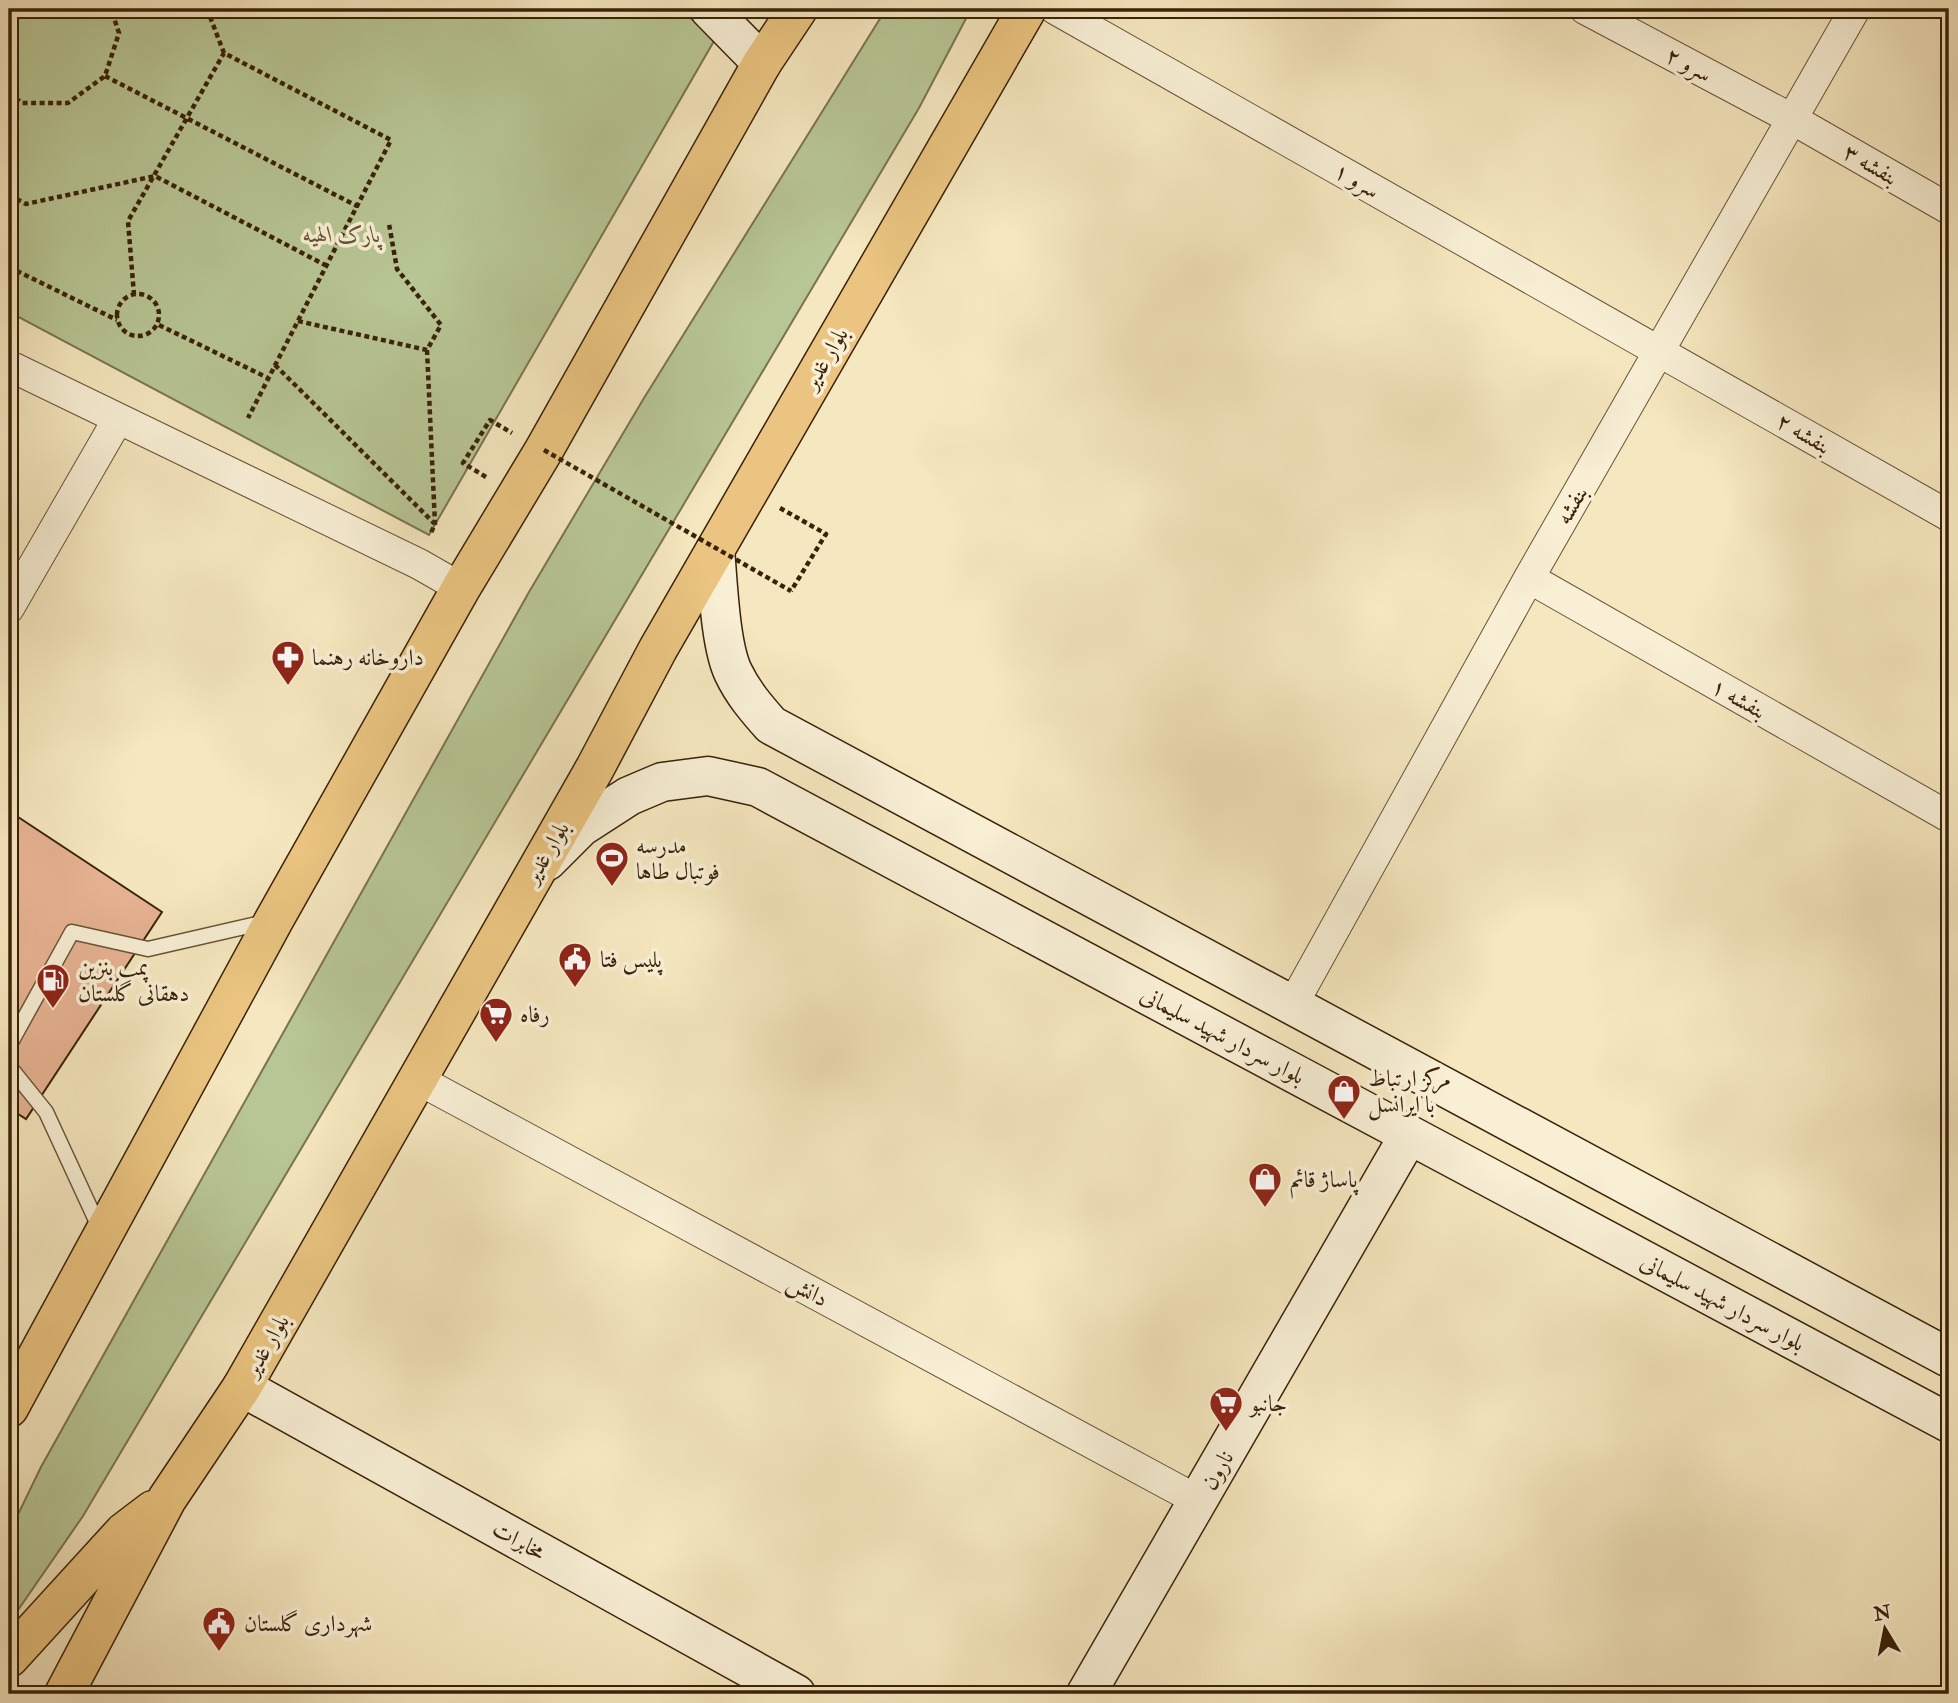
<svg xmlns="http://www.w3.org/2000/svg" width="1958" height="1703" font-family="'IM FELL Double Pica',Amiri,serif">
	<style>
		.green { fill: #b8c695; stroke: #79744f; stroke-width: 2 }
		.building { fill: #e7b393; stroke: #3a2209; stroke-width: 2 }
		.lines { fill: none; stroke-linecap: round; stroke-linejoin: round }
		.lane-casing { stroke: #695336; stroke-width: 17 }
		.street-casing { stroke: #695336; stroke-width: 32 }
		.secondary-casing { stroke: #3a2209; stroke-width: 41 }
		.highway-casing { stroke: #3a2209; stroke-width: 41 }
		.path { stroke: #3a2209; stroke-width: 4.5; stroke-dasharray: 5 3.5; stroke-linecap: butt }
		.lane { stroke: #f8efd5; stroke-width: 14 }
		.street { stroke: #f8efd5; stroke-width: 30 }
		.secondary { stroke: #f8efd5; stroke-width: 38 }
		.highway { stroke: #eac480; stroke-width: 38 }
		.path-bridge { stroke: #3a2209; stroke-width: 4.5; stroke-dasharray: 5 3.5; stroke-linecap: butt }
		.labels { text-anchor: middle; stroke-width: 7; stroke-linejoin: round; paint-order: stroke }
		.street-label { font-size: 23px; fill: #3a2209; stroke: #f8efd5 }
		.park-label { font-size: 23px; font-style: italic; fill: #605333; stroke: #f8efd5 }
		.poi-label { font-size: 23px; fill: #3a2209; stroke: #f8efd5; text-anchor: start }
	</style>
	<rect width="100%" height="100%" fill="#f5e7bf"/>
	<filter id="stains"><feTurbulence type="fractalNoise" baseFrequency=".00286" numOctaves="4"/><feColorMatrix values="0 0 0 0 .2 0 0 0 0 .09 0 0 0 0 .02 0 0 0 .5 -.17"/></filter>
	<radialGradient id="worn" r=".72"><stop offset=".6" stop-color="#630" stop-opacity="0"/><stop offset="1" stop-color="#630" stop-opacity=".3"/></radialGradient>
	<path class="green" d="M9,9h665l44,25 -289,501 -420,-223z
		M886,9h85l-52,99 -836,1408 -65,94 -9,5v-82l32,-66 488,-875 115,-194z"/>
	<path class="building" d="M12,813l150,99 -136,207 -17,-11v-290z"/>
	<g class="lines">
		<defs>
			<path id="lane" d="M9,1046l63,-114 76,17 118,-27
				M9,1066l37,46 54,117"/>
			<path id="street" d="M1055,9l894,507
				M1585,9l207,110 157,90
				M14,368l405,196 42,24
				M1529,578l420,239
				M9,608l109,-189
				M1293,1004l236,-426 326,-569
				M417,1079l782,422"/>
			<path id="secondary" d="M709,9l53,54
				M715,550c3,32 5,94 18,122 10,21 23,36 38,53l1178,633
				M547,861l34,-34 48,-31 33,-14 46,-6 50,11 1191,636
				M242,1387l554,307
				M1086,1694l323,-559"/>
			<path id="highway" d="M9,1408l265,-488 187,-332 83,-138 218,-387 36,-54
				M9,1658l115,-126 29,-22
				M64,1694l103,-195 75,-112 353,-619 63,-119 369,-640"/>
		</defs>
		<use href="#lane" class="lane-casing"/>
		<use href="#street" class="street-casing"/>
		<use href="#secondary" class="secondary-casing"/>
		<use href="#highway" class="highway-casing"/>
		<path class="path" d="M207,9l17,44 167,87 -143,278
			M105,76l252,130
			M9,93l13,10h46l37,-27 14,-43 -8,-24
			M9,108l6,-11
			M9,195l17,9 129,-28 172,90
			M9,267l108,53
			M117 315a21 21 0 1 1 42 0a21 21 0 1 1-42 0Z
			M134,295l-6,-74 96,-168
			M298,321l129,29 14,-25 -44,-56 -8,-45
			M159,325l109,53
			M427,350l8,174
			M275,365l160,159 -5,11
			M486,477l-23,-14 27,-43 22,13
			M780,508l46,26 -35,57"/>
		<use href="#lane" class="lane"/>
		<use href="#street" class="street"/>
		<use href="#secondary" class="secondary"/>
		<use href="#highway" class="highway"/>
		<path class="path-bridge" d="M544,450l247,141"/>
	</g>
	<defs>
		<symbol id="pharmacy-pin" viewBox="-11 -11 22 30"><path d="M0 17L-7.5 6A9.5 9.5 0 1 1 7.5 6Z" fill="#8f2418" stroke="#f8efd5"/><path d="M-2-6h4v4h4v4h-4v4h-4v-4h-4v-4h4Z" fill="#fff"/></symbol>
		<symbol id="stadium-pin" viewBox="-11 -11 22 30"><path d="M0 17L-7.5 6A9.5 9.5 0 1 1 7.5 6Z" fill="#8f2418" stroke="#f8efd5"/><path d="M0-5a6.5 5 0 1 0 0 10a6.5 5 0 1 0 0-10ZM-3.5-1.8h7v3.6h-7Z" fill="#fff"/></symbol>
		<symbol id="civic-pin" viewBox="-11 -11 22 30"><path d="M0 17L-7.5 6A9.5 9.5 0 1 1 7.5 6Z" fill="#8f2418" stroke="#f8efd5"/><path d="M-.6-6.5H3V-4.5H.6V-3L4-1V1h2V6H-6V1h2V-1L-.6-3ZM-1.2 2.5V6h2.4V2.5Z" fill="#fff"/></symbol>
		<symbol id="fuel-pin" viewBox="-11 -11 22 30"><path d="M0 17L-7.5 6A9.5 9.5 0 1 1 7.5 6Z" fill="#8f2418" stroke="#f8efd5"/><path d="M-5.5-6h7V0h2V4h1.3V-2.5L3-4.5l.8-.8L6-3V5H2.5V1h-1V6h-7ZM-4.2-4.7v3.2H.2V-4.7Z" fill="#fff"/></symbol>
		<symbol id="supermarket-pin" viewBox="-11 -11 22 30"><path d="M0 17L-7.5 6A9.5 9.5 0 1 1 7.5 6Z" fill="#8f2418" stroke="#f8efd5"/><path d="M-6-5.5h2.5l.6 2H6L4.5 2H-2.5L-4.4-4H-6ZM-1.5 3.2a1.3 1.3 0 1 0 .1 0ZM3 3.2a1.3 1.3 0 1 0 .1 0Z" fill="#fff"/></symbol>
		<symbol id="shop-pin" viewBox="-11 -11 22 30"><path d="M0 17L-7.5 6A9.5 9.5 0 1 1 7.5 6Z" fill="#8f2418" stroke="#f8efd5"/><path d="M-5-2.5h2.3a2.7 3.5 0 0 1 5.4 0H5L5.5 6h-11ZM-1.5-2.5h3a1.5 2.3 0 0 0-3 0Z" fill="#fff"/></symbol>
	</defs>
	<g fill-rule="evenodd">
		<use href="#pharmacy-pin" x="269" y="638" width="38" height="52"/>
		<use href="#stadium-pin" x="593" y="839" width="38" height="52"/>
		<use href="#civic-pin" x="556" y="940" width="38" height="52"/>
		<use href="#fuel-pin" x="34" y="961" width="38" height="52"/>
		<use href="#supermarket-pin" x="477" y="995" width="38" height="52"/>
		<use href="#shop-pin" x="1325" y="1072" width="38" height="52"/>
		<use href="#shop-pin" x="1246" y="1160" width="38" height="52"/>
		<use href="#supermarket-pin" x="1207" y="1384" width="38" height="52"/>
		<use href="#civic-pin" x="200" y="1604" width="38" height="52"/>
	</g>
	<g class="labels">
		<g class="street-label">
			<text transform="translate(1689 64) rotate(28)" y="8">سرو ۲</text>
			<text transform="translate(1871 164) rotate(30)" y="8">بنفشه ۳</text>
			<text transform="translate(1357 180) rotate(30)" y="8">سرو ۱</text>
			<text transform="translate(825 358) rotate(-60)" y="8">بلوار غدیر</text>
			<text transform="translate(1804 433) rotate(30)" y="8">بنفشه ۲</text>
			<text transform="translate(1571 505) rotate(-60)" y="8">بنفشه</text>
			<text transform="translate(1739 698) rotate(29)" y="8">بنفشه ۱</text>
			<text transform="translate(546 852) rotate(-60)" y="8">بلوار غدیر</text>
			<text transform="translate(1223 1035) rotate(28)" y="8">بلوار سردار شهید سلیمانی</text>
			<text transform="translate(808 1290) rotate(28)" y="8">دانش</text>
			<text transform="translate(1723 1302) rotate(28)" y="8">بلوار سردار شهید سلیمانی</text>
			<text transform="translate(266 1345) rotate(-60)" y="8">بلوار غدیر</text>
			<text transform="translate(1217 1470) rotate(-60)" y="8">نارون</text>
			<text transform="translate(519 1540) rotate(29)" y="8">مخابرات</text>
		</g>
		<g class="park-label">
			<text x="342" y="242">پارک الهیه</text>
		</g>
		<g class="poi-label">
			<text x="312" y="665">داروخانه رهنما</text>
			<text x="636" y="853">مدرسه<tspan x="636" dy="26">فوتبال طاها</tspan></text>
			<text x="600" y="967">پلیس فتا</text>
			<text x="78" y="975">پمپ بنزین<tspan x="78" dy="26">دهقانی گلستان</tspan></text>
			<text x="520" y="1022">رفاه</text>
			<text x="1368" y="1086">مرکز ارتباط<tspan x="1368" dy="26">با ایرانسل</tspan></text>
			<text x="1290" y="1187">پاساژ قائم</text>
			<text x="1250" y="1411">جانبو</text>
			<text x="244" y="1631">شهرداری گلستان</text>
		</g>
	</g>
	<rect width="1958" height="1703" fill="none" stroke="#f5e7bf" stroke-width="35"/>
	<rect x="10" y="10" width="1937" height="1682" fill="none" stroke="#3a2209" stroke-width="3.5"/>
	<rect x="18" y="18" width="1923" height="1668" fill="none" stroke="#3a2209" stroke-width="2"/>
	<g transform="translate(1885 1629) rotate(350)" stroke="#f8efd5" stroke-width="5" paint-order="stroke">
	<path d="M0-5L12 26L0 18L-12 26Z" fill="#3a2209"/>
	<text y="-10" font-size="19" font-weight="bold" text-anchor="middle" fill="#3a2209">N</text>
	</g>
	<rect width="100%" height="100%" filter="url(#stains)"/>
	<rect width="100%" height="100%" fill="url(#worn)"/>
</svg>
